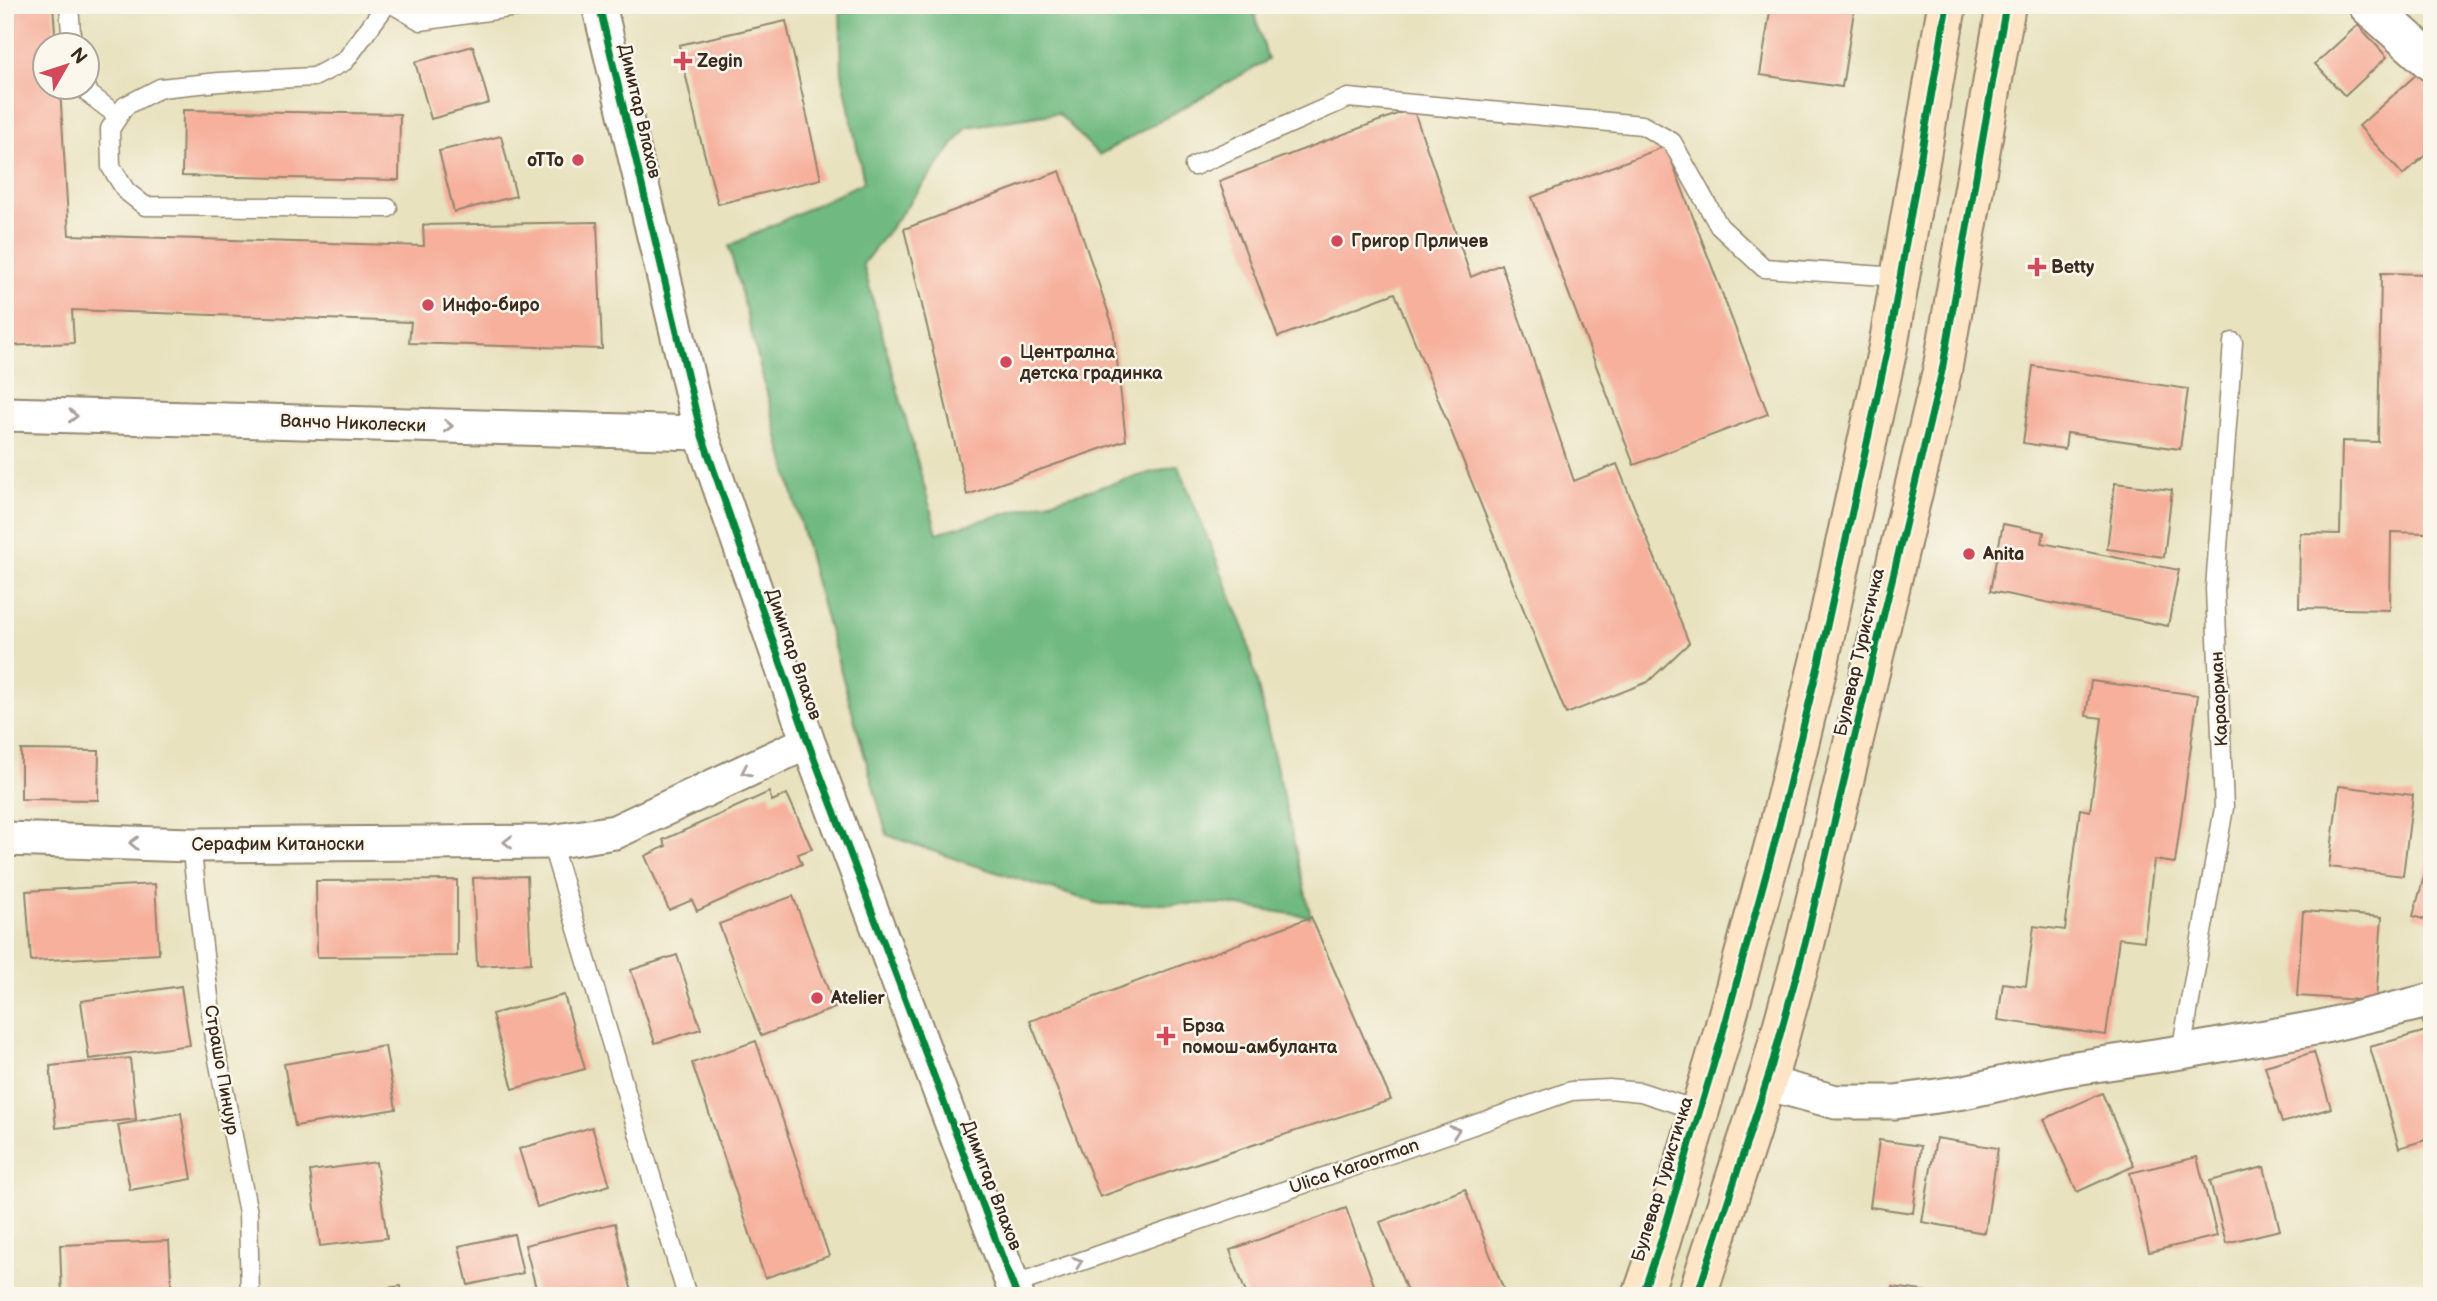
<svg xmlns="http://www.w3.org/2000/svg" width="2437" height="1301" font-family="'Balsamiq Sans',sans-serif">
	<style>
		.forest { fill: #6fb980; stroke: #55724f; stroke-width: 2 }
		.building { fill: #f6b09c }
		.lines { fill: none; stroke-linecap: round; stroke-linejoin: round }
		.service-casing { stroke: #92866e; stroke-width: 21 }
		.minor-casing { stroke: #92866e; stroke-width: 37 }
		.tertiary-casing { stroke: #92866e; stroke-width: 42 }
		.secondary-casing { stroke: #92866e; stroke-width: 42 }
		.service { stroke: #fff; stroke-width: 18 }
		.minor { stroke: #fff; stroke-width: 33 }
		.tertiary { stroke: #fff; stroke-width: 38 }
		.secondary { stroke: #fde5c5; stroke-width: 38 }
		.cycleway-casing { stroke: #fbf7ec; stroke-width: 11 }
		.cycleway { stroke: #00873e; stroke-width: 7 }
		.oneway { stroke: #a79f9a }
		.poi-dot { fill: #d1495b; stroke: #fbf7ec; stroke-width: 2.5 }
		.labels { text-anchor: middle; stroke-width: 5; stroke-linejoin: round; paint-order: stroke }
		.poi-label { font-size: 18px; font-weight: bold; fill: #3b2a1e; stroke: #fbf7ec; text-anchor: start }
		.street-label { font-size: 18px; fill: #3b2a1e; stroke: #fbf7ec }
	</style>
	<rect width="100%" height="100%" fill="#fbf7ec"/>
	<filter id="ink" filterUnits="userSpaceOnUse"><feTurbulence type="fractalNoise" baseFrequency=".0143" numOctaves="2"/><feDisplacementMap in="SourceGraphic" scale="14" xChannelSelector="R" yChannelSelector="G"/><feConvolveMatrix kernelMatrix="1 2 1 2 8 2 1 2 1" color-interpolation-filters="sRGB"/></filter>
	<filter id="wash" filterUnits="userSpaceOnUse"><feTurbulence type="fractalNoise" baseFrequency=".00686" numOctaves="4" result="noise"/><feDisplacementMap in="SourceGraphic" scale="28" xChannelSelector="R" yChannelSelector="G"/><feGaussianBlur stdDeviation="1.57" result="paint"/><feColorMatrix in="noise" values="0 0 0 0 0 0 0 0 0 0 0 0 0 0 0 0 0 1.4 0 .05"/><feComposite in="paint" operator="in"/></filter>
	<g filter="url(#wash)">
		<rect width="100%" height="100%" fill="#e8e2bf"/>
		<path class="forest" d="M840,5h412l16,55 -169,95 -41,-42 -91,14 -104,137 74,269 241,-68 67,166 66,286 -85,-13h-126l-127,-39 -86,-30 -73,-259 -85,-330 135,-64 -22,-109z"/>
		<g id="blocks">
			<path class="building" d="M5,5h48l3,41h-10v42h14l9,147 355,11 -1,-21 174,-3 5,127 -193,-6 2,-21 -339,-12 2,33 -69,3z
				M1771,5h84l-13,82 -82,-12z
				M786,21l35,158 -103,25 -20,-74 -19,-85z
				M2358,25l29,32 -42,39 -30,-32z
				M473,46l16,57 -58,16 -16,-57z
				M2418,73l14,16v60l-29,26 -44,-49z
				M1413,108l58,169 30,-13 73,217 43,-17 72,179 -41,39 -82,32 -171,-421 -117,44 -59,-156z
				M183,110l217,4 -1,66 -217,-4z
				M501,136l15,60 -62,16 -15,-61z
				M1666,146l102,268 -134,51 -102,-268z
				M1060,171l53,155 13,114 -159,55 -63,-266z
				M2381,273l51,1v175l-4,-1 -1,85 -36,-1 -1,78 -91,-2 1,-75 40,1 2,-93 36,1z
				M2033,366l155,23 -8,60 -113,-16 -2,16 -42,-6z
				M2115,483l57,7 -8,67 -57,-8z
				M2003,524l41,8 -2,11 137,27 -11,56 -178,-35z
				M2091,681l107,14 -23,168 -21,-3 -10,81 -25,-3 -13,97 -108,-15 5,-37 23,3 8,-60 31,4 15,-121 10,2 12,-93 -16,-2z
				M21,750l78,1 -1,49 -77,-1z
				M2339,786l74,9 -10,81 -74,-9z
				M769,792l3,9 15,-7 25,55 -14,5 4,10 -105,47 -5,-11 -23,10 -24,-54 21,-10 -3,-6z
				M2431,851h1v71l-19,-6z
				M527,876l4,87 -54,3 -4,-88z
				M457,880v76l-140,1 -1,-76z
				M155,884l4,70 -128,7 -5,-70z
				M793,896l42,112 -74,28 -42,-112z
				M2303,911l79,6 -6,84 -79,-5z
				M1311,917l80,183 -221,72 -70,25 -70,-176z
				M677,955l24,74 -46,14 -24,-73z
				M181,986l9,59 -101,14 -8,-58z
				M564,995l21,74 -72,20 -21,-75z
				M2432,1017v121l-33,10 -29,-101 56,-16 -4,-11z
				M756,1041l73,215 -64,22 -73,-215z
				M385,1046l11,63 -101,17 -11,-62z
				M2314,1052l17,56 -49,15 -17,-57z
				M130,1058l6,61 -80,9 -6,-62z
				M2102,1093l32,73 -57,26 -33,-73z
				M181,1113l11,66 -62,11 -12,-65z
				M592,1127l18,58 -73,22 -18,-58z
				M1936,1138l62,10 -13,85 -63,-11z
				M1879,1140l42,6 -8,67 -43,-6z
				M2197,1157l20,79 -68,16 -19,-79z
				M376,1162l11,76 -67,8 -10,-75z
				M2264,1167l16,63 -54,13 -16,-62z
				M1465,1189l41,107h-97l-29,-74z
				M1346,1208l32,88h-131l-17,-46z
				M615,1223l18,73h-95l-13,-51z
				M514,1234l9,39 -55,12 -9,-39z
				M169,1241l3,55h-110l-2,-51z
				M401,1286l1,10h-63v-2z
				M1893,1287l51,7v2h-53z"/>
		</g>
	</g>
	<g filter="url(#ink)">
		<use href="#blocks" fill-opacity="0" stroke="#92866e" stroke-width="2"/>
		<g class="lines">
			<defs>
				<path id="service" d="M69,5l3,41
					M386,5l-41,56 -31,16 -95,5 -59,6 -35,18 -15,23 1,38 15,24 19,15 243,2
					M394,5l27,16 109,-16
					M87,88l2,6 29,22
					M1194,166l154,-68 294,27 30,17 47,84 45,42 136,9
					M551,842l136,454
					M191,845l23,194 34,174 2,83
					M2181,1052l43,-244 -9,-219 18,-247
					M1013,1285l558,-194 38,-2 32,3 58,19"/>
				<path id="minor" d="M599,5l102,428 107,309 209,554
					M5,414l696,19
					M5,839l186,6 360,-3 64,-10 193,-90
					M1766,1083l70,19h59l69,-10 98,-22 119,-18 140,-25 111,-27"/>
				<path id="tertiary" d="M2368,5l64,57"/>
				<path id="secondary" d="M1642,1296l18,-52 60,-201 57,-209 43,-176 68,-311 59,-342
					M1697,1296l74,-228 35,-128 136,-569 64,-366"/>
			</defs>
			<use href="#service" class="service-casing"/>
			<use href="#minor" class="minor-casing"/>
			<use href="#tertiary" class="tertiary-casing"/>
			<use href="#secondary" class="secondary-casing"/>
			<use href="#service" class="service"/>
			<use href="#minor" class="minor"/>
			<use href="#tertiary" class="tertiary"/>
			<use href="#secondary" class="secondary"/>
			<defs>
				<path id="cycleway" d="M599,5l102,428 107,309 209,554
					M1642,1296l18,-52 60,-201 57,-209 43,-176 68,-311 59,-342
					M1697,1296l74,-228 35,-128 136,-569 64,-366"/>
			</defs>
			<use href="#cycleway" class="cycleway-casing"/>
			<use href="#cycleway" class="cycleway"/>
		</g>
		<defs><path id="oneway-chevron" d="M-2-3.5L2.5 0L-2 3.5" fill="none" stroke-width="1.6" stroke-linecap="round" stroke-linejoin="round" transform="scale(1.75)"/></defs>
		<g class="oneway">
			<use href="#oneway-chevron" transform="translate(73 416) rotate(2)"/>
			<use href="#oneway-chevron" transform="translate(448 426) rotate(2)"/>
			<use href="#oneway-chevron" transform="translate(746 771) rotate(155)"/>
			<use href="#oneway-chevron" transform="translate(508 842) rotate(180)"/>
			<use href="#oneway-chevron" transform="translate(134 843) rotate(-178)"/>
			<use href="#oneway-chevron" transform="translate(1455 1131) rotate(-19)"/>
			<use href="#oneway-chevron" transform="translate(1078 1262) rotate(-19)"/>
		</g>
	</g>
	<g class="poi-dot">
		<path d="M679.5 50.5h7v7h7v7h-7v7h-7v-7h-7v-7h7z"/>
		<circle cx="578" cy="160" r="7"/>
		<circle cx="1337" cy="241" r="7"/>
		<path d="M2033.5 256.5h7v7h7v7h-7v7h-7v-7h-7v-7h7z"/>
		<circle cx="428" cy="305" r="7"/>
		<circle cx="1006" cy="362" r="7"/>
		<circle cx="1969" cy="554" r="7"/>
		<circle cx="817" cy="998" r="7"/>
		<path d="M1162.5 1025.5h7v7h7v7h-7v7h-7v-7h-7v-7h7z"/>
	</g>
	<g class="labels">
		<g class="poi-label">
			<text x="697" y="67">Zegin</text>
			<text x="564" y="166" text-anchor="end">oTTo</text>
			<text x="1351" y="247">Григор Прличев</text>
			<text x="2051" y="273">Betty</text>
			<text x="442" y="311">Инфо-биро</text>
			<text x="1020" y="358">Централна<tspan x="1020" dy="21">детска градинка</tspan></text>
			<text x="1983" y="560">Anita</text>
			<text x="831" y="1004">Atelier</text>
			<text x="1182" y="1032">Брза<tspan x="1182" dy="21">помош-амбуланта</tspan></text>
		</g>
		<g class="street-label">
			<text transform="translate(640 111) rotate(77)" y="6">Димитар Влахов</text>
			<text transform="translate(353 423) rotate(2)" y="6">Ванчо Николески</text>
			<text transform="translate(1859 652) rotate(-77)" y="6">Булевар Туристичка</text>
			<text transform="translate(794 654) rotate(71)" y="6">Димитар Влахов</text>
			<text transform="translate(2219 699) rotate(-93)" y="6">Караорман</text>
			<text x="278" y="850">Серафим Китаноски</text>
			<text transform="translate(222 1070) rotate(80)" y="6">Страшо Пинџур</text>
			<text transform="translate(1354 1166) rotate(-19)" y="6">Ulica Karaorman</text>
			<text transform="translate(1662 1179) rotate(-73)" y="6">Булевар Туристичка</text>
			<text transform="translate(992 1185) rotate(69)" y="6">Димитар Влахов</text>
		</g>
	</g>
	<rect width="2437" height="1301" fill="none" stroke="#fbf7ec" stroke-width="28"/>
	<g transform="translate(66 66) rotate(51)"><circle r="33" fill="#fbf7ec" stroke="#aea59a" stroke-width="2"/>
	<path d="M0-5L12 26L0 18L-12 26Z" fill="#d1495b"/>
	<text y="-10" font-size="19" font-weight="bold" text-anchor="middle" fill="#3b2a1e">N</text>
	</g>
</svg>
